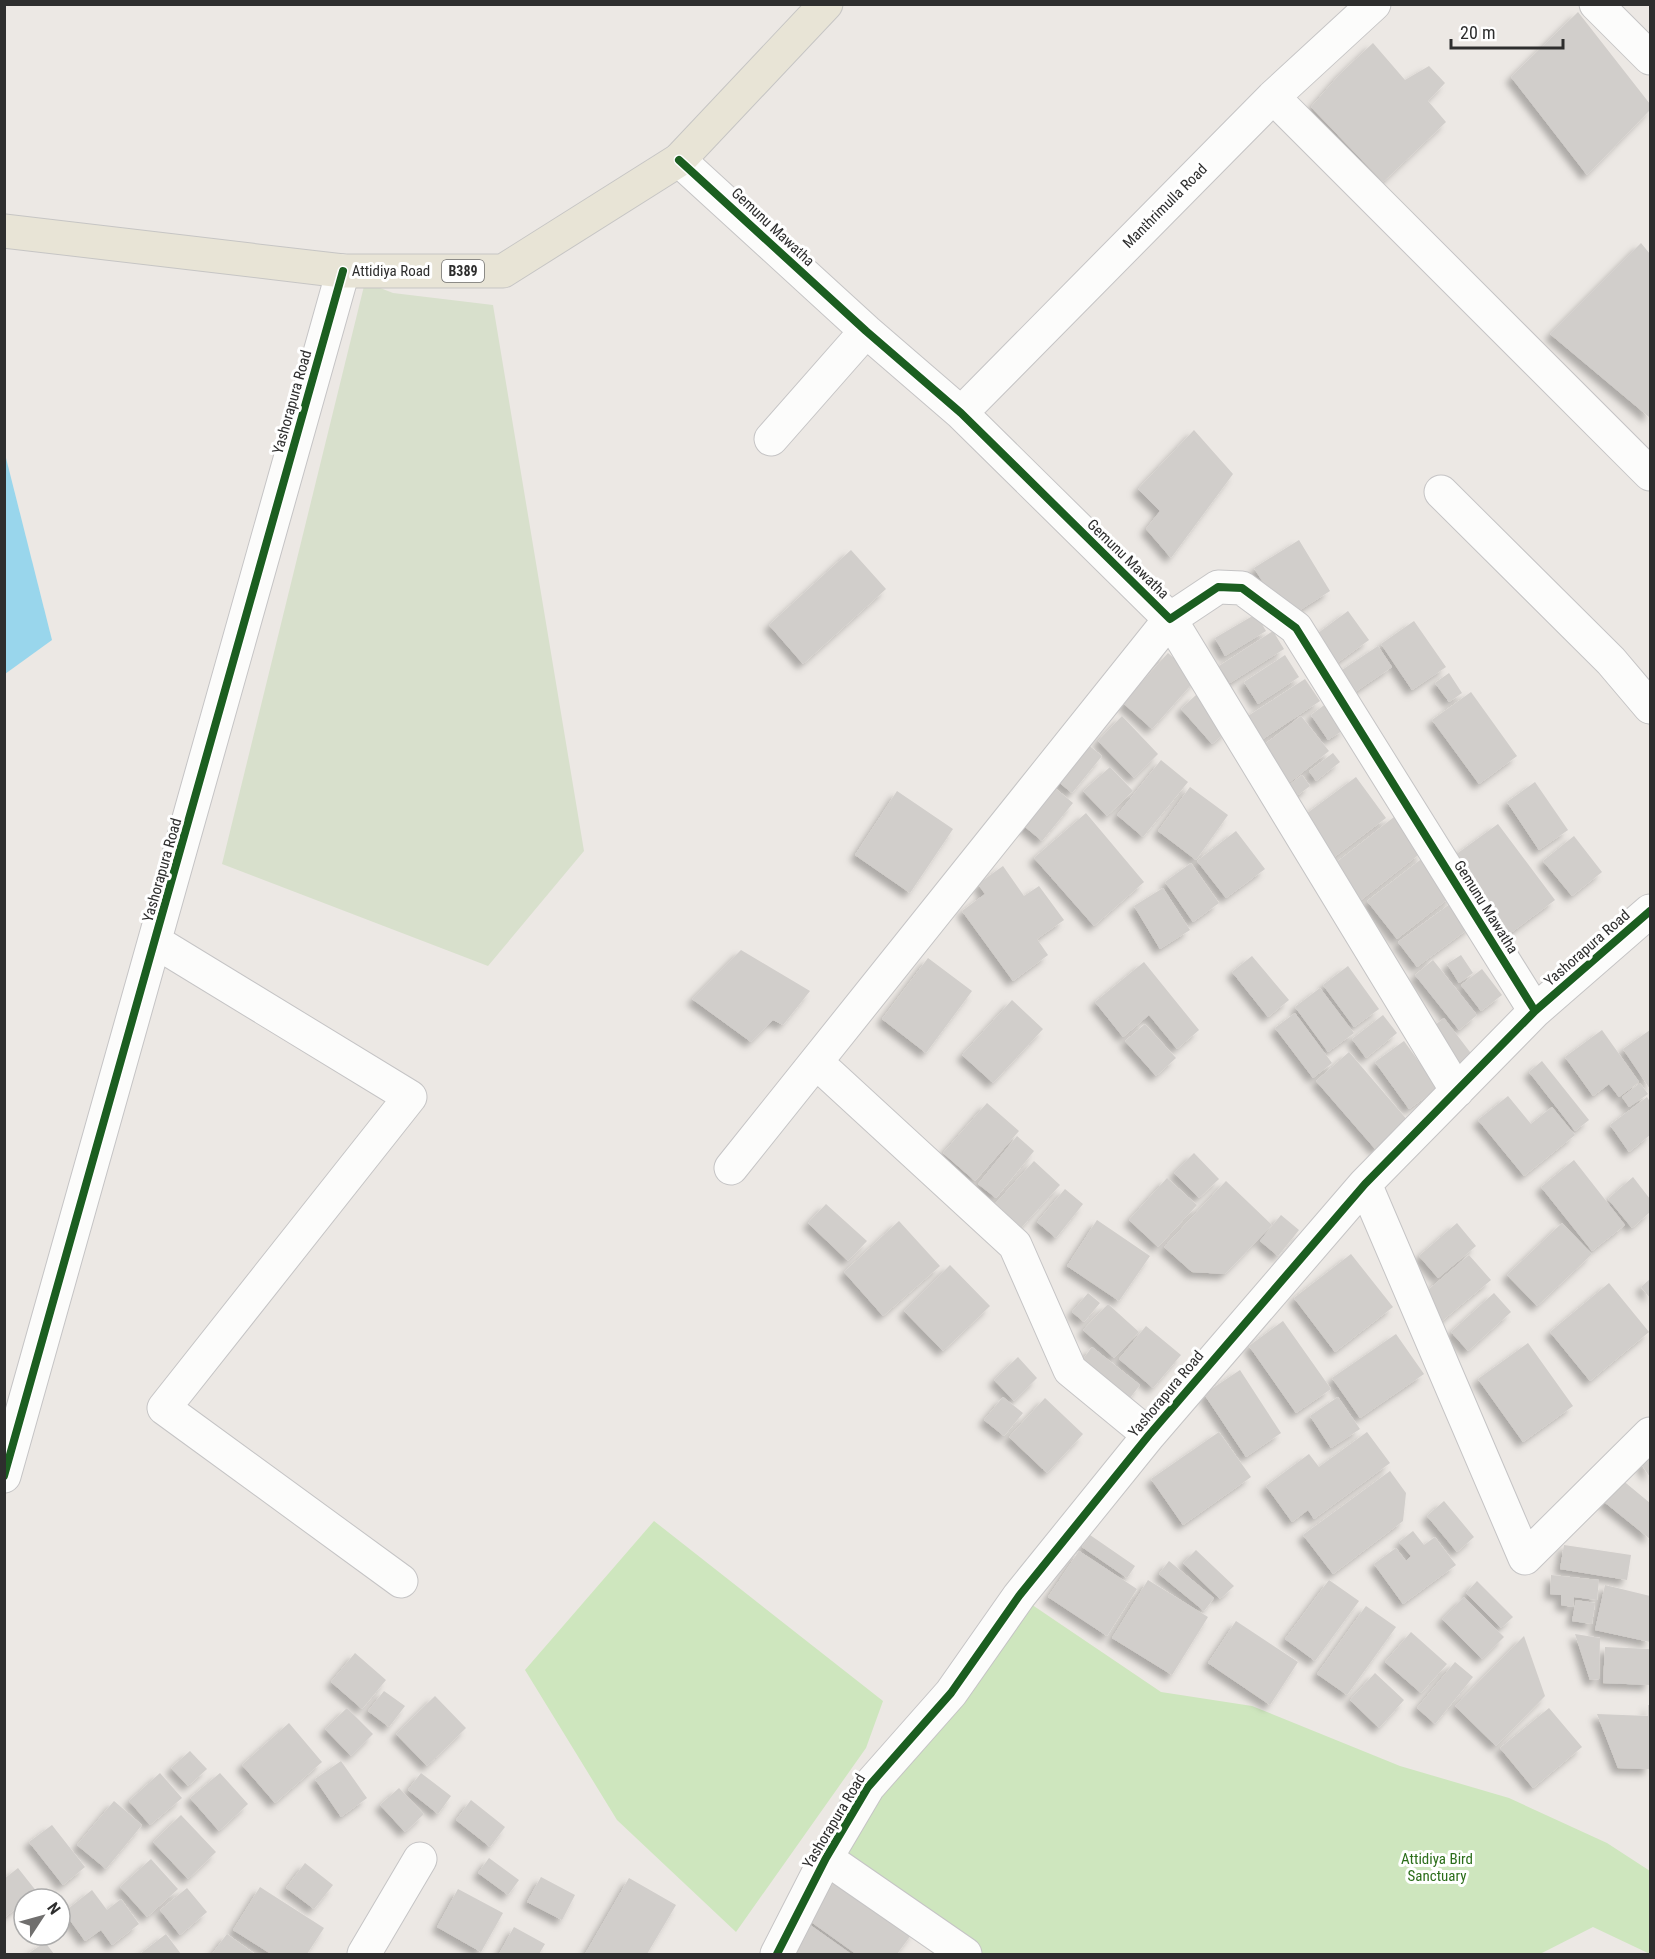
<svg xmlns="http://www.w3.org/2000/svg" width="1655" height="1959" font-family="'Roboto Condensed',sans-serif">
	<style>
		.green { fill: #cee6be }
		.cemetery { fill: #d8e0cc }
		.water { fill: #99d6ec }
		.building { fill: #d1cecb; filter: url(#shadow) }
		.lines { fill: none; stroke-linecap: round; stroke-linejoin: round }
		.minor-casing { stroke: #c5c4c5; stroke-width: 35 }
		.major-casing { stroke: #c6c5c4; stroke-width: 35 }
		.minor { stroke: #fcfcfb; stroke-width: 33 }
		.major { stroke: #e8e4d6; stroke-width: 33 }
		.cycleway-casing { stroke: #fff; stroke-width: 11 }
		.cycleway { stroke: #1b5e20; stroke-width: 8 }
		.labels { text-anchor: middle; stroke-width: 6; stroke-linejoin: round; paint-order: stroke }
		.shield { fill: #fff; stroke: #6d6d6d; stroke-width: 1.5 }
		.shield-label { font-size: 14px; font-weight: bold; fill: #2e2e2e }
		.street-label { font-size: 15px; fill: #2e2e2e; stroke: #fff }
		.park-label { font-size: 15px; fill: #2c6e1b; stroke: #fff }
	</style>
	<defs>
		<filter id="shadow"><feDropShadow dx="-5.5" dy="5.5" stdDeviation="3" flood-color="#0004"/></filter>
	</defs>
	<rect width="100%" height="100%" fill="#ece8e4"/>
	<path class="green" d="M654,1521l229,180 -17,47 -130,184 -119,-112 -92,-150z
		M1019,1596l142,96 91,14 148,60 109,32 98,45 43,28v83l-57,-27 -53,27h-575l-139,-96z"/>
	<path class="cemetery" d="M365,282l28,11 100,12 91,546 -96,115 -266,-102z"/>
	<path class="water" d="M5,454l47,186 -47,34h-1z"/>
	<path class="building" d="M1578,12l72,92v6l-63,65 -76,-98z
		M1373,43l32,37 24,-14 16,17 -17,18 18,21 -63,60 -72,-75 29,-33z
		M1641,243l9,11v162l-1,1 -99,-83z
		M1194,430l39,44 -62,84 -25,-29 14,-18 -22,-22z
		M1299,540l31,51 -44,28 -32,-51z
		M851,550l35,39 -83,75 -34,-39z
		M1348,611l21,29 -39,28 -20,-29z
		M1256,614l10,17 -41,25 -10,-18z
		M1414,621l32,46 -34,23 -31,-46z
		M1273,631l11,18 -54,34 -11,-17z
		M1378,646l14,21 -44,30 -15,-21z
		M1168,653l29,25 -45,51 -29,-26z
		M1285,655l14,22 -41,27 -14,-22z
		M1449,673l13,20 -13,9 -14,-19z
		M1305,679l15,22 -57,38 -15,-23z
		M1471,692l46,64 -38,28 -47,-64z
		M1196,695l32,35 -16,14 -31,-35z
		M1327,703l18,26 -17,11 -17,-25z
		M1122,716l36,38 -24,24 -36,-37z
		M1301,716l28,35 -40,32 -28,-36z
		M1081,739l21,17 -30,37 -21,-17z
		M1333,753l7,9 -24,19 -7,-10z
		M1161,760l27,22 -45,55 -26,-22z
		M1110,767l23,24 -26,25 -24,-25z
		M1302,775l8,11 -20,15 -8,-11z
		M1356,777l30,41 -61,46 -23,-47z
		M1535,782l33,48 -29,20 -32,-48z
		M1049,783l24,20 -31,38 -24,-20z
		M1190,787l38,28 -32,45 -38,-29z
		M897,791l56,38 -43,64 -55,-38z
		M1086,813l58,69 -50,44 -60,-68z
		M1394,817l28,35 -66,52 -28,-35z
		M1498,824l57,76 -51,38 -57,-77z
		M1236,831l29,38 -39,29 -29,-37z
		M1574,836l28,36 -30,24 -29,-35z
		M1424,857l29,38 -56,44 -30,-38z
		M1191,863l28,40 -26,19 -28,-40z
		M1003,866l21,30 15,-10 25,34 -27,19 11,16 -35,26 -51,-70 23,-17 -7,-10z
		M1163,888l27,42 -30,19 -26,-43z
		M1454,901l18,25 -55,41 -19,-25z
		M741,950l69,41 -27,34 -10,-5 -22,22 -59,-43z
		M1461,955l12,18 -14,10 -12,-19z
		M1252,956l37,44 -21,17 -36,-45z
		M928,958l44,33 -46,62 -44,-34z
		M1433,960l44,55 -18,15 -44,-55z
		M1144,962l55,68 -22,19 -28,-34 -26,22 -28,-35z
		M1348,966l31,43 -25,18 -31,-42z
		M1482,969l20,26 -21,16 -20,-26z
		M1320,988l34,45 -26,19 -33,-45z
		M1012,1000l31,29 -50,54 -31,-28z
		M1295,1013l37,50 -19,15 -38,-50z
		M1383,1015l14,18 -31,25 -14,-19z
		M1444,1018l29,38 -19,15 -28,-39z
		M1145,1024l31,34 -20,18 -31,-35z
		M1602,1030l37,52 -20,15 -10,-13 -16,12 -28,-39z
		M1650,1030v59l-27,-40z
		M1404,1041l34,47 -29,21 -34,-47z
		M1349,1052l60,70 -33,28 -60,-69z
		M1542,1061l47,59 -14,11 -46,-59z
		M1640,1083l8,11 -19,13 -7,-10z
		M1508,1096l23,28 21,-17 23,28 -51,41 -46,-56z
		M1647,1097l3,5v33l-21,17 -19,-27z
		M987,1103l32,28 -44,50 -32,-28z
		M1017,1136l17,15 -38,47 -18,-14z
		M1194,1153l25,26 -20,19 -25,-25z
		M1574,1160l51,65 -33,26 -51,-64z
		M1034,1161l26,24 -40,44 -26,-24z
		M1633,1177l17,22v13l-18,16 -24,-29z
		M1167,1178l30,27 -39,42 -29,-27z
		M1226,1181l46,44 -47,49 -33,-2 -28,-25z
		M1065,1189l18,15 -27,34 -19,-16z
		M826,1204l41,37 -19,20 -40,-38z
		M1281,1215l18,15 -21,26 -18,-15z
		M1097,1220l53,36 -31,45 -52,-35z
		M899,1221l41,45 -57,50 -39,-44z
		M1457,1223l19,23 -38,32 -19,-22z
		M1562,1223l30,31 -55,52 -30,-31z
		M1351,1254l42,53 -58,45 -41,-54z
		M1469,1255l22,25 -49,41 -21,-25z
		M950,1265l40,41 -47,45 -39,-40z
		M1650,1279v19l-9,-11z
		M1609,1283l40,49 -59,49 -40,-49z
		M1088,1293l12,10 -16,19 -12,-10z
		M1494,1293l17,19 -43,39 -17,-19z
		M1108,1304l31,28 -25,26 -31,-28z
		M1283,1321l48,68 -35,24 -47,-67z
		M1146,1326l35,29 -28,33 -34,-29z
		M1396,1334l28,40 -64,44 -28,-40z
		M1528,1343l45,63 -50,36 -45,-63z
		M1092,1347l48,38 -14,18 -48,-37z
		M1018,1357l19,21 -23,23 -20,-21z
		M1240,1370l41,63 -35,24 -42,-63z
		M1003,1397l20,16 -19,23 -20,-16z
		M1338,1397l22,32 -29,19 -21,-32z
		M1045,1398l38,36 -36,39 -38,-36z
		M1219,1432l32,45 -68,48 -32,-46z
		M1367,1432l23,31 -76,56 -6,-9 -16,12 -26,-36 43,-32 10,13z
		M1650,1456v21l-9,-13z
		M1390,1471l16,22 -3,28 -70,53 -30,-39z
		M1621,1479l29,24v36l-47,-38z
		M1444,1501l30,36 -17,15 -30,-36z
		M1413,1531l11,14 11,-8 21,28 -53,39 -29,-40 22,-16 10,13 5,-5 -12,-14z
		M1090,1535l45,31 -8,12 -45,-31z
		M1564,1545l67,10 -4,25 -67,-11z
		M1196,1550l38,36 -14,13 -37,-36z
		M1079,1551l58,38 -30,47 -59,-39z
		M1169,1561l45,37 -10,13 -45,-37z
		M1551,1575l48,5 -2,20 -23,-3 -1,10 -12,-2v-10l-11,-1z
		M1148,1580l60,37 -36,58 -60,-37z
		M1329,1580l30,21 -44,60 -30,-22z
		M1477,1581l36,36 -12,11 -35,-35z
		M1605,1585l45,11v46l-55,-12z
		M1464,1597l40,40 -22,22 -40,-40z
		M1576,1600l19,3 -3,21 -20,-3z
		M1366,1606l30,21 -49,68 -30,-21z
		M1236,1621l62,41 -28,43 -62,-42z
		M1411,1632l36,32 -26,29 -36,-31z
		M1575,1634l25,4 -1,41 -9,1z
		M1524,1636l21,60 -49,50 -41,-40z
		M1605,1647l45,2v36l-47,-2z
		M355,1653l31,27 -24,29 -31,-27z
		M1455,1662l18,15 -38,47 -18,-16z
		M1375,1673l29,27 -25,28 -29,-28z
		M384,1691l21,15 -16,21 -21,-16z
		M435,1696l31,32 -39,38 -31,-32z
		M1648,1705h2v64l-32,-1 -21,-54 51,2z
		M347,1708l26,26 -22,22 -26,-27z
		M1549,1708l33,39 -49,41 -33,-40z
		M289,1723l33,39 -47,41 -33,-38z
		M190,1751l17,18 -19,17 -17,-18z
		M341,1761l26,37 -26,19 -26,-38z
		M160,1773l22,25 -32,27 -21,-24z
		M220,1773l28,31 -29,27 -29,-33z
		M421,1773l30,23 -13,18 -30,-24z
		M399,1788l25,26 -19,18 -25,-27z
		M471,1800l34,27 -15,20 -34,-27z
		M114,1801l28,24 -36,44 -29,-24z
		M181,1815l35,37 -28,27 -35,-37z
		M52,1825l33,42 -22,18 -34,-43z
		M489,1858l30,22 -11,15 -30,-22z
		M151,1859l27,30 -31,28 -27,-30z
		M305,1863l28,22 -19,24 -28,-21z
		M18,1868l19,24 -9,7h-4v3l-20,16v-39z
		M839,1876l75,55 -17,23h-41l-49,-35z
		M541,1877l34,18 -13,25 -35,-18z
		M629,1878l47,27 -29,49h-62z
		M260,1887l64,41 -17,26h-36l-38,-24z
		M187,1888l20,24 -27,23 -20,-25z
		M458,1889l45,24 -22,39 -44,-25z
		M92,1890l15,20 14,-11 18,25 -27,21 -11,-15 -16,11 -21,-29z
		M806,1922l45,32h-69z
		M514,1927l31,17 -6,10h-40z
		M166,1934l15,20h-41z
		M227,1934l28,20h-43z
		M45,1942l9,12h-26z"/>
	<g class="lines">
		<defs>
			<path id="minor" d="M1596,4l54,54
				M1273,97l377,377
				M679,160l187,171 95,82 209,206 48,-32 24,1 54,40 239,383
				M961,413l312,-316 101,-93
				M771,439l95,-108
				M1441,492l170,169 39,46
				M156,942l254,155 -246,311 237,173
				M816,1062l199,183 55,125 79,65
				M731,1168l439,-549 287,472
				M1365,1184l160,374 125,-124
				M4,1476l339,-1205
				M826,1858l139,96
				M364,1954l56,-95
				M777,1954l49,-96 42,-71 83,-94 68,-97 130,-161 216,-251 170,-173 115,-100"/>
			<path id="major" d="M4,231l339,40h160l176,-111 147,-156"/>
		</defs>
		<use href="#minor" class="minor-casing"/>
		<use href="#major" class="major-casing"/>
		<use href="#minor" class="minor"/>
		<use href="#major" class="major"/>
		<defs>
			<path id="cycleway" d="M679,160l187,171 95,82 209,206 48,-32 24,1 54,40 239,383
				M4,1476l339,-1205
				M777,1954l49,-96 42,-71 83,-94 68,-97 130,-161 216,-251 170,-173 115,-100"/>
		</defs>
		<use href="#cycleway" class="cycleway-casing"/>
		<use href="#cycleway" class="cycleway"/>
	</g>
	<g class="labels">
		<rect class="shield" x="442" y="260" width="42" height="22" rx="4.5"/>
		<g class="shield-label">
			<text x="463" y="276">B389</text>
		</g>
		<g class="street-label">
			<text transform="translate(1165 206) rotate(-45)" y="5">Manthrimulla Road</text>
			<text transform="translate(773 227) rotate(43)" y="5">Gemunu Mawatha</text>
			<text x="391" y="276">Attidiya Road</text>
			<text transform="translate(292 402) rotate(-74)" y="5">Yashorapura Road</text>
			<text transform="translate(1128 559) rotate(44)" y="5">Gemunu Mawatha</text>
			<text transform="translate(162 870) rotate(-74)" y="5">Yashorapura Road</text>
			<text transform="translate(1486 907) rotate(58)" y="5">Gemunu Mawatha</text>
			<text transform="translate(1587 948) rotate(-41)" y="5">Yashorapura Road</text>
			<text transform="translate(1166 1394) rotate(-50)" y="5">Yashorapura Road</text>
			<text transform="translate(834 1821) rotate(-59)" y="5">Yashorapura Road</text>
		</g>
		<g class="park-label">
			<text x="1437" y="1864">Attidiya Bird<tspan x="1437" dy="17">Sanctuary</tspan></text>
		</g>
	</g>
	<rect width="1655" height="1959" fill="none" stroke="#2e2e2e" stroke-width="12"/>
	<g transform="translate(42 1917) rotate(54)"><circle r="28" fill="#ffffff" stroke="#ababab" stroke-width="1.5"/>
	<path d="M0-4.5L10 22L0 15L-10 22Z" fill="#706f6e"/>
	<text y="-9" font-size="16" font-weight="bold" text-anchor="middle" fill="#2e2e2e">N</text>
	</g>
	<path d="M1451 39v9h112v-9" fill="none" stroke="#2e2e2e" stroke-width="3"/>
	<text x="1460" y="39" font-size="18" fill="#2e2e2e" stroke="#ffffff" stroke-width="4.5" paint-order="stroke">20 m</text>
</svg>
